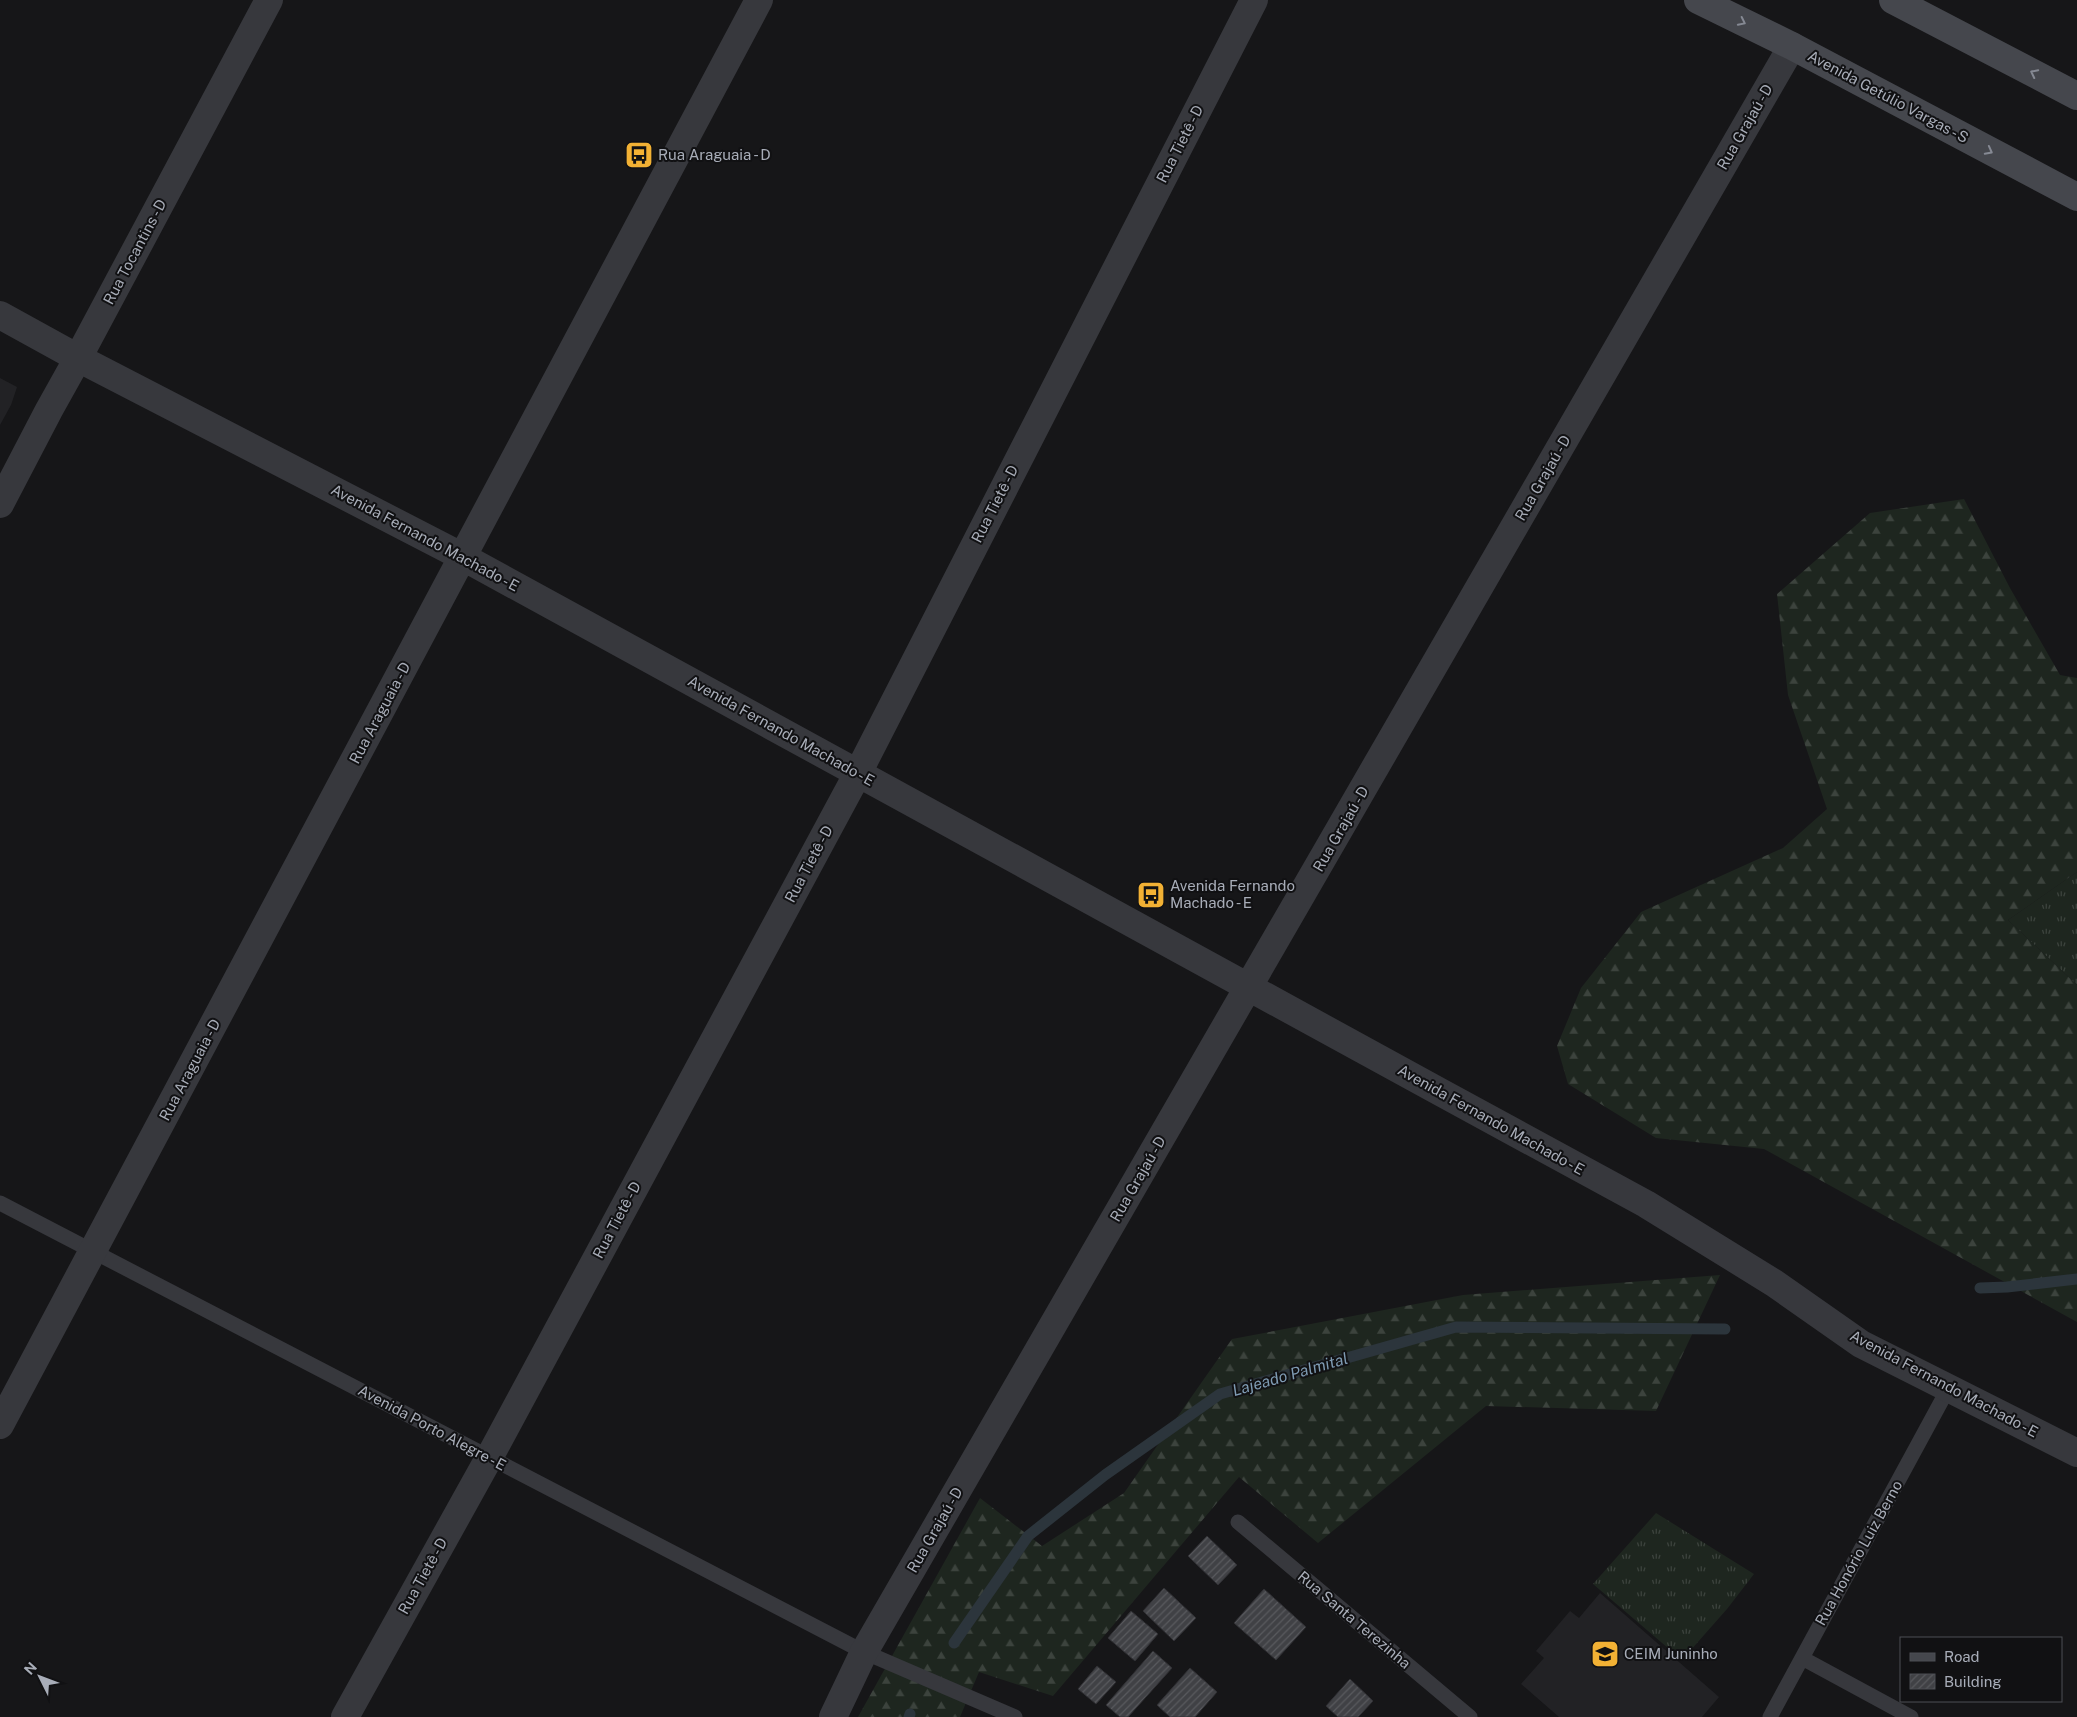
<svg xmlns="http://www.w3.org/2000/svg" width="2077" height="1717" font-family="'Public Sans',sans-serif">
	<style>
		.built { fill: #222225 }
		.grass { fill: url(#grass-tufts) }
		.forest { fill: url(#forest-firs) }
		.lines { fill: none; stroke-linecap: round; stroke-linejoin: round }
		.stream { stroke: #2c353c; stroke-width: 11 }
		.building { fill: url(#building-hatch); stroke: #303034 }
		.lane { stroke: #37383d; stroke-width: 15 }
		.street { stroke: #37383d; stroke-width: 28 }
		.secondary { stroke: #45474d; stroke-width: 28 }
		.oneway { stroke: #858993 }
		.labels { text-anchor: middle; stroke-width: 4; stroke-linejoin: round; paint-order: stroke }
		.street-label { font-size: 15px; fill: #a8adb8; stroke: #111113 }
		.poi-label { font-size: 15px; fill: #a8adb8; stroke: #111113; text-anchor: start }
		.water-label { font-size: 16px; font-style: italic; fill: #7f9bb3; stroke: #111113 }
	</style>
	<defs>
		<pattern id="grass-tufts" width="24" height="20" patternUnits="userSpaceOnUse" patternTransform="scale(1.25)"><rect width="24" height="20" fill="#1e261f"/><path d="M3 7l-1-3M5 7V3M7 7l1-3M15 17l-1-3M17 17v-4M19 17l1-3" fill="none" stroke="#3c433d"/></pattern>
		<pattern id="forest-firs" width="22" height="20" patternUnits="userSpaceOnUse" patternTransform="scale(1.25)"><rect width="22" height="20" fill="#1e261f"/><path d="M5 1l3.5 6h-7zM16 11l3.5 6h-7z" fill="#3c433d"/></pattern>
		<pattern id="building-hatch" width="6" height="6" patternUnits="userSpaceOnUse" patternTransform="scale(1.25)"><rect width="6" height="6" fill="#404145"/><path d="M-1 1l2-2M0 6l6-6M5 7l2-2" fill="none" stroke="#595a5e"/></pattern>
	</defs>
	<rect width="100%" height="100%" fill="#161618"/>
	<path class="built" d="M0,378l17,9 -6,18 -11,20z
		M1600,1593l119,104 -17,20h-143l-38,-33 23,-26 -8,-7 34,-40 9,7z"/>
	<path class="grass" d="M2077,872v113l-69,-65z
		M1656,1513l98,61 -27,35 -45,51 -89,-76z"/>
	<path class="forest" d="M1964,499l46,89 50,87 17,3v194l-69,48 69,65v337l-313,-173 -108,-11 -88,-54 -11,-38 24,-58 60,-76 142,-64 44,-39 -39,-114 -11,-101 93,-81z
		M1720,1275l-64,136 -170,-5 -168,137 -79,-66 -186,219 -74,-24 -19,45h-102l122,-219 62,48 82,-53 108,-154 231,-44z"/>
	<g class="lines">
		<path class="stream" d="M1980,1288l27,-1 70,-8
			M954,1643l74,-107 77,-61 115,-81 236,-67 269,2
			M909,1717l1,-3"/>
	</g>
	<path class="building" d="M1207,1536l30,29 -19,20 -30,-29z
		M1164,1588l32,30 -22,23 -31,-30z
		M1264,1589l42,38 -30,33 -42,-37z
		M1131,1611l27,23 -23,27 -27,-23z
		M1153,1651l19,17 -44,49h-8l-14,-12z
		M1097,1666l19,16 -20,22 -18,-15z
		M1190,1668l27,24 -22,25h-25l-13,-12z
		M1350,1679l23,22 -15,16h-20l-12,-11z"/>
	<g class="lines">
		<path class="lane" d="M0,1203l864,449 151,65
			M1238,1522l232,195
			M1802,1658l109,59
			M1770,1717l178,-328"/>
		<path class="street" d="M0,315l78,43 385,199 979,536 204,111 128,79 87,61 216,109
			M0,504l49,-94 29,-52 191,-358
			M0,1425l759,-1425
			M345,1717l144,-259 369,-685 396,-773
			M833,1717l31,-65 928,-1606"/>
		<path class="secondary" d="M1698,0l94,46 285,151
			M1893,0l184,96"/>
	</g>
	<defs><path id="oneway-chevron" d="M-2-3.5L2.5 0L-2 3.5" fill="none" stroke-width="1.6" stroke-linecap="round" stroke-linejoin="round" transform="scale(1.25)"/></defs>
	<g class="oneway">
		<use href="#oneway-chevron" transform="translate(1742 22) rotate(26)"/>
		<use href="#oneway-chevron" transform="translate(2034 73) rotate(-153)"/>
		<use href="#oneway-chevron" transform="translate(1989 151) rotate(28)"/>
	</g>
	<defs>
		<symbol id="bus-square" viewBox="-11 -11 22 22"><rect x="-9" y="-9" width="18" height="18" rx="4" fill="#f2b134" stroke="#111113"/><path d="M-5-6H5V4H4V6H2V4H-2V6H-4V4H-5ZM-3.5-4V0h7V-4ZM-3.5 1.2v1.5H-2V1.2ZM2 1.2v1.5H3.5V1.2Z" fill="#111"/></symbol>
		<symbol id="school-square" viewBox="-11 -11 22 22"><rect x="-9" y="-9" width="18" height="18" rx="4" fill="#f2b134" stroke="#111113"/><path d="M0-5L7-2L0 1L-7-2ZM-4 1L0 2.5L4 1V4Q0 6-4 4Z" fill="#111"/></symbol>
	</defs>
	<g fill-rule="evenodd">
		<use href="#bus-square" x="623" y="139" width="32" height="32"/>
		<use href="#bus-square" x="1135" y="879" width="32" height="32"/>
		<use href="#school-square" x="1589" y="1638" width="32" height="32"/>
	</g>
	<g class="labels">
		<g class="street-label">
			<text transform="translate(1888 97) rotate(28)" y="5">Avenida Getúlio Vargas - S</text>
			<text transform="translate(1745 127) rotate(-60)" y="5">Rua Grajaú - D</text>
			<text transform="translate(1180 144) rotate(-63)" y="5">Rua Tietê - D</text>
			<text transform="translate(135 252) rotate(-62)" y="5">Rua Tocantins - D</text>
			<text transform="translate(1543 478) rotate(-60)" y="5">Rua Grajaú - D</text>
			<text transform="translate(995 504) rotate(-63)" y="5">Rua Tietê - D</text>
			<text transform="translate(425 538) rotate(28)" y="5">Avenida Fernando Machado - E</text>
			<text transform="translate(380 713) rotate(-62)" y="5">Rua Araguaia - D</text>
			<text transform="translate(781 731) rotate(29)" y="5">Avenida Fernando Machado - E</text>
			<text transform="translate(1341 829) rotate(-60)" y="5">Rua Grajaú - D</text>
			<text transform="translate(809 864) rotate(-62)" y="5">Rua Tietê - D</text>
			<text transform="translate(190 1070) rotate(-62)" y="5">Rua Araguaia - D</text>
			<text transform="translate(1491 1120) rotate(29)" y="5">Avenida Fernando Machado - E</text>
			<text transform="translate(1138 1179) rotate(-60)" y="5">Rua Grajaú - D</text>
			<text transform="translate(617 1220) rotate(-62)" y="5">Rua Tietê - D</text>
			<text transform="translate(1944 1384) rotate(28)" y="5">Avenida Fernando Machado - E</text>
			<text transform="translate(432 1428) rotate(28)" y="5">Avenida Porto Alegre - E</text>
			<text transform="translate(935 1530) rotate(-60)" y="5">Rua Grajaú - D</text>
			<text transform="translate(1859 1553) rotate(-61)" y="5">Rua Honório Luiz Berno</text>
			<text transform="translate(423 1576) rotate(-61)" y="5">Rua Tietê - D</text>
			<text transform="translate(1354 1620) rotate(40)" y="5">Rua Santa Terezinha</text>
		</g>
		<g class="poi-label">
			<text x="658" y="160">Rua Araguaia - D</text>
			<text x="1170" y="891">Avenida Fernando<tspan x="1170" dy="17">Machado - E</tspan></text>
			<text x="1624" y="1659">CEIM Juninho</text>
		</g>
		<g class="water-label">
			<text transform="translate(1290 1374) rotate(-16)" y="6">Lajeado Palmital</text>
		</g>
	</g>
	<rect x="1900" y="1637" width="162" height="65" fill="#111113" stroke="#4d4f55"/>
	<rect x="1910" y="1653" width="25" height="8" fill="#45474d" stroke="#4d4f55"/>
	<text x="1944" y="1662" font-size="15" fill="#a8adb8">Road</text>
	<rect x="1910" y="1674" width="25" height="15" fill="url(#building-hatch)" stroke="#4d4f55"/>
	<text x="1944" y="1687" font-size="15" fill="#a8adb8">Building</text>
	<g transform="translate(40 1677) rotate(312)" stroke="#111113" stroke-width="4" paint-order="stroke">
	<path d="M0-4L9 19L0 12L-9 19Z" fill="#a8adb8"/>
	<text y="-8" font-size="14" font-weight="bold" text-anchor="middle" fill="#a8adb8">N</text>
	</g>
</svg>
